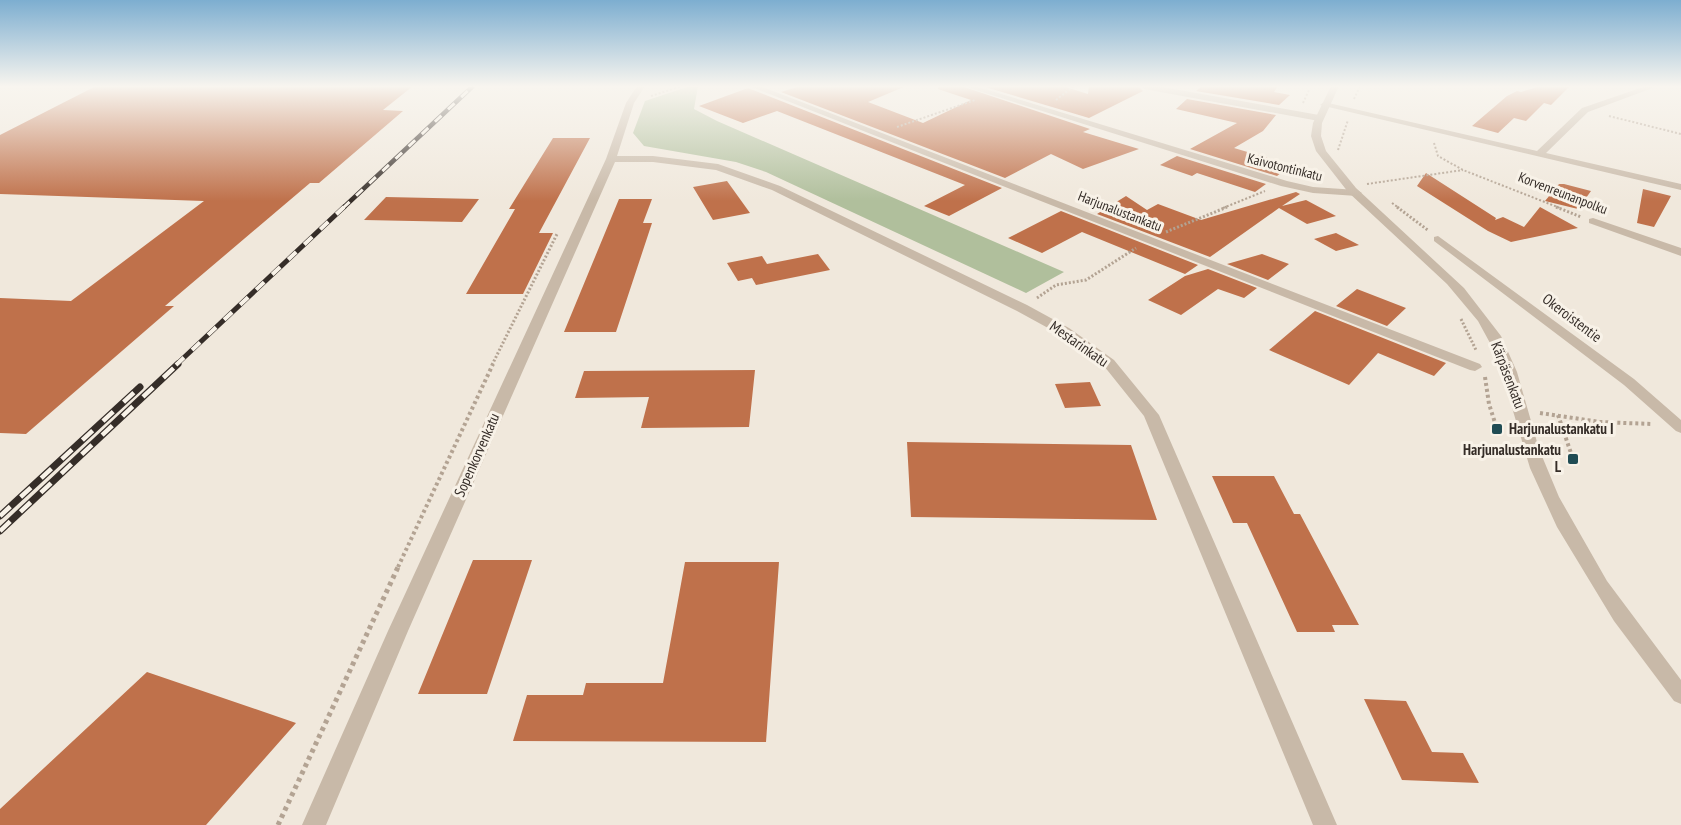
<svg xmlns="http://www.w3.org/2000/svg" width="1681" height="825" font-family="'PT Sans Narrow',sans-serif">
	<style>
		.green { fill: #b0bf9c }
		.building { fill: #bf714b }
		.lines { fill: none; stroke-linecap: round; stroke-linejoin: round }
		.path-far3 { stroke: #b3a393; stroke-width: 2; stroke-dasharray: 2 2; stroke-linecap: butt }
		.path-far2 { stroke: #b3a393; stroke-width: 3; stroke-dasharray: 2 2; stroke-linecap: butt }
		.path-far1 { stroke: #b3a393; stroke-width: 4; stroke-dasharray: 3 3; stroke-linecap: butt }
		.path { stroke: #b3a393; stroke-width: 5; stroke-dasharray: 4 4; stroke-linecap: butt }
		.minor { fill: #c8b9a8; fill-rule: evenodd }
		.tertiary { fill: #c8b9a8; fill-rule: evenodd }
		.rail-far2-casing { stroke: #352d28; stroke-width: 4.5 }
		.rail-far1-casing { stroke: #352d28; stroke-width: 5 }
		.rail-casing { stroke: #352d28; stroke-width: 7 }
		.rail-far2 { stroke: #f8f2e8; stroke-width: 3; stroke-dasharray: 9; stroke-linecap: butt }
		.rail-far1 { stroke: #f8f2e8; stroke-width: 4; stroke-dasharray: 11; stroke-linecap: butt }
		.rail { stroke: #f8f2e8; stroke-width: 4.5; stroke-dasharray: 14; stroke-linecap: butt }
		.poi-dot { fill: #204c54; stroke: #f8f2e8; stroke-width: 2 }
		.labels { text-anchor: middle; stroke-width: 6; stroke-linejoin: round; paint-order: stroke }
		.far-street-label { font-size: 14px; fill: #352d28; stroke: #f8f2e8 }
		.street-label { font-size: 15px; fill: #352d28; stroke: #f8f2e8 }
		.poi-label { font-size: 15px; font-weight: bold; fill: #352d28; stroke: #f8f2e8; text-anchor: start }
	</style>
	<rect width="100%" height="100%" fill="#f0e8dc"/>
	<path class="green" d="M690,86h8l-4,23 23,12 347,151 -38,21 -260,-121 -30,-10 -92,-16 -11,-13 12,-32z"/>
	<path class="building" d="M96,86h317l-30,24 20,1 -84,72h-9l-145,123h9l-148,128 -26,-1v-135l71,3 133,-100 -204,-7v-59z
		M800,86h106l-38,16 55,21 48,-23 -33,-11v-3h23l129,43 -7,3 56,17 -56,20 -32,-15 -46,24 -224,-86z
		M982,86h80l26,8 1,-8h49l5,5 -54,27z
		M1202,86h76l-4,6 16,3 -11,10 -83,-14z
		M1541,86h29l-19,19 -7,-2 -18,18 -12,-3 -16,15 -26,-7 35,-30 10,-5 4,1z
		M748,88l254,100 -53,28 -25,-10 41,-21 -188,-74 -34,12 -44,-17z
		M1187,99l89,16 -13,16 -29,17 57,17 -14,11 -87,-27 47,-26 -61,-14z
		M553,138h37l-51,95h14l-30,61h-57l49,-85h-6z
		M1177,156l89,28 -11,8 -58,-19 -5,3 -32,-11z
		M1426,173l70,45 -1,2 8,-3 21,10 16,-20 38,21 -67,14 -23,-11 -71,-45z
		M727,181l23,32 -37,7 -20,-33z
		M1559,184h5l27,7 -13,18 -33,-8z
		M1643,189l28,7 -17,31 -17,-4z
		M1296,192l4,2 -18,12 24,-6 30,16 -29,8 -28,-16 -69,49 -113,-43 29,-18 21,14 11,-6 43,16z
		M386,197l93,2 -17,23 -98,-2z
		M619,199h33l-9,24h9l-36,109h-52z
		M1061,211l137,54 -13,9 -103,-42 -40,21 -34,-15z
		M1336,233l23,12 -23,6 -22,-12z
		M818,254l12,16 -74,15 -4,-7 -14,3 -11,-18 35,-7 5,8z
		M1262,254l27,10 -21,16 -41,-16z
		M1208,269l49,19 -13,10 -26,-9 -37,26 -33,-15 37,-24z
		M1357,289l49,19 -19,18 -51,-20z
		M1315,311l131,52 -12,13 -56,-23 -29,32 -80,-35z
		M755,370l-6,57 -108,1 8,-31 -74,1 9,-27z
		M1090,382l11,24 -36,2 -10,-24z
		M907,442l224,3 26,75 -246,-3z
		M1212,476h62l20,38h6l59,111h-27l3,7h-38l-50,-109h-14z
		M473,560h59l-45,134h-69z
		M685,562h94l-13,180 -253,-1 14,-46h56l3,-12h77z
		M147,672l149,51 -90,102h-206v-16z
		M1364,699l42,2 26,51 31,1 16,30 -77,-3z"/>
	<g class="lines">
		<path class="path-far3" d="M651,96l31,-10
			M1354,99l6,-13
			M1056,100l18,-14
			M1303,103l6,-13
			M1609,116l72,18
			M897,127l78,-27
			M1434,143l4,13 25,14 97,38
			M1338,150l10,-30
			M1367,184l96,-14
			M1392,203l7,5
			M1223,208l42,-17"/>
		<path class="path-far2" d="M1397,207l32,24
			M1556,207l25,10
			M1166,232l61,-25
			M1037,298l19,-13 30,-5 50,-32
			M1461,319l15,31
			M492,365l65,-131"/>
		<path class="path-far1" d="M1485,377l4,27 8,25
			M1540,413l60,9 52,2
			M1558,415l15,44
			M398,567l95,-203"/>
		<path class="path" d="M278,825l121,-260"/>
		<path class="minor" d="M637,86h8l-11,17 -17,53h36l65,8 62,22 247,119 42,23 45,32 45,55 178,410h-24l-169,-409 -40,-50 -45,-32 -42,-23 -245,-121 -56,-20 -63,-8h-38l-207,469 -82,194h-24l86,-194 218,-472 20,-56z
			M749,86h11l720,278 2,3 -7,4 -5,-1z
			M963,86h12l312,95 26,6 44,3 5,3 -5,3 -44,-3 -32,-7z
			M1140,86h17l162,29 5,3 -5,3 -175,-32z
			M1646,86h12l-70,26 -42,41 135,31v6l-361,-85 4,-3 213,49 45,-43z
			M1593,218l88,30v8l-92,-33v-4z
			M1438,236l196,143 47,41v13l-5,-2 -52,-46 -190,-144v-4z"/>
		<path class="tertiary" d="M1331,86h8l-17,37 -1,13 5,15 30,37 108,100 37,48 16,36 22,77 20,48 48,84 74,99v24l-7,-3 -60,-80 -57,-94 -27,-59 -34,-114 -18,-33 -31,-37 -99,-92 -32,-41 -5,-15 2,-13z"/>
		<defs>
			<path id="rail-far2" d="M343,208l130,-122"/>
			<path id="rail-far1" d="M176,365l168,-158"/>
			<path id="rail" d="M0,516l140,-129
				M0,531l178,-167"/>
		</defs>
		<use href="#rail-far2" class="rail-far2-casing"/>
		<use href="#rail-far1" class="rail-far1-casing"/>
		<use href="#rail" class="rail-casing"/>
		<use href="#rail-far2" class="rail-far2"/>
		<use href="#rail-far1" class="rail-far1"/>
		<use href="#rail" class="rail"/>
	</g>
	<linearGradient id="sky" x2="0" y2="1"><stop stop-color="#7daed0"/><stop offset="0.43" stop-color="#f8f5ef"/><stop offset="1" stop-color="#f8f5ef" stop-opacity="0"/></linearGradient>
	<rect width="1681" height="201" fill="url(#sky)"/>
	<g class="poi-dot">
		<rect x="1491" y="423" width="12" height="12" rx="3"/>
		<rect x="1567" y="453" width="12" height="12" rx="3"/>
	</g>
	<g class="labels">
		<g class="far-street-label">
			<text transform="translate(1285 167) rotate(14)" y="5">Kaivotontinkatu</text>
			<text transform="translate(1563 193) rotate(21)" y="5">Korvenreunanpolku</text>
			<text transform="translate(1120 211) rotate(21)" y="5">Harjunalustankatu</text>
		</g>
		<g class="street-label">
			<text transform="translate(1572 318) rotate(37)" y="5">Okeroistentie</text>
			<text transform="translate(1079 344) rotate(35)" y="5">Mestarinkatu</text>
			<text transform="translate(1508 375) rotate(69)" y="5">Kärpäsenkatu</text>
			<text transform="translate(477 455) rotate(-66)" y="5">Sopenkorvenkatu</text>
		</g>
		<g class="poi-label">
			<text x="1509" y="434">Harjunalustankatu I</text>
			<text x="1561" y="455" text-anchor="end">Harjunalustankatu<tspan x="1561" dy="17">L</tspan></text>
		</g>
	</g>
</svg>
